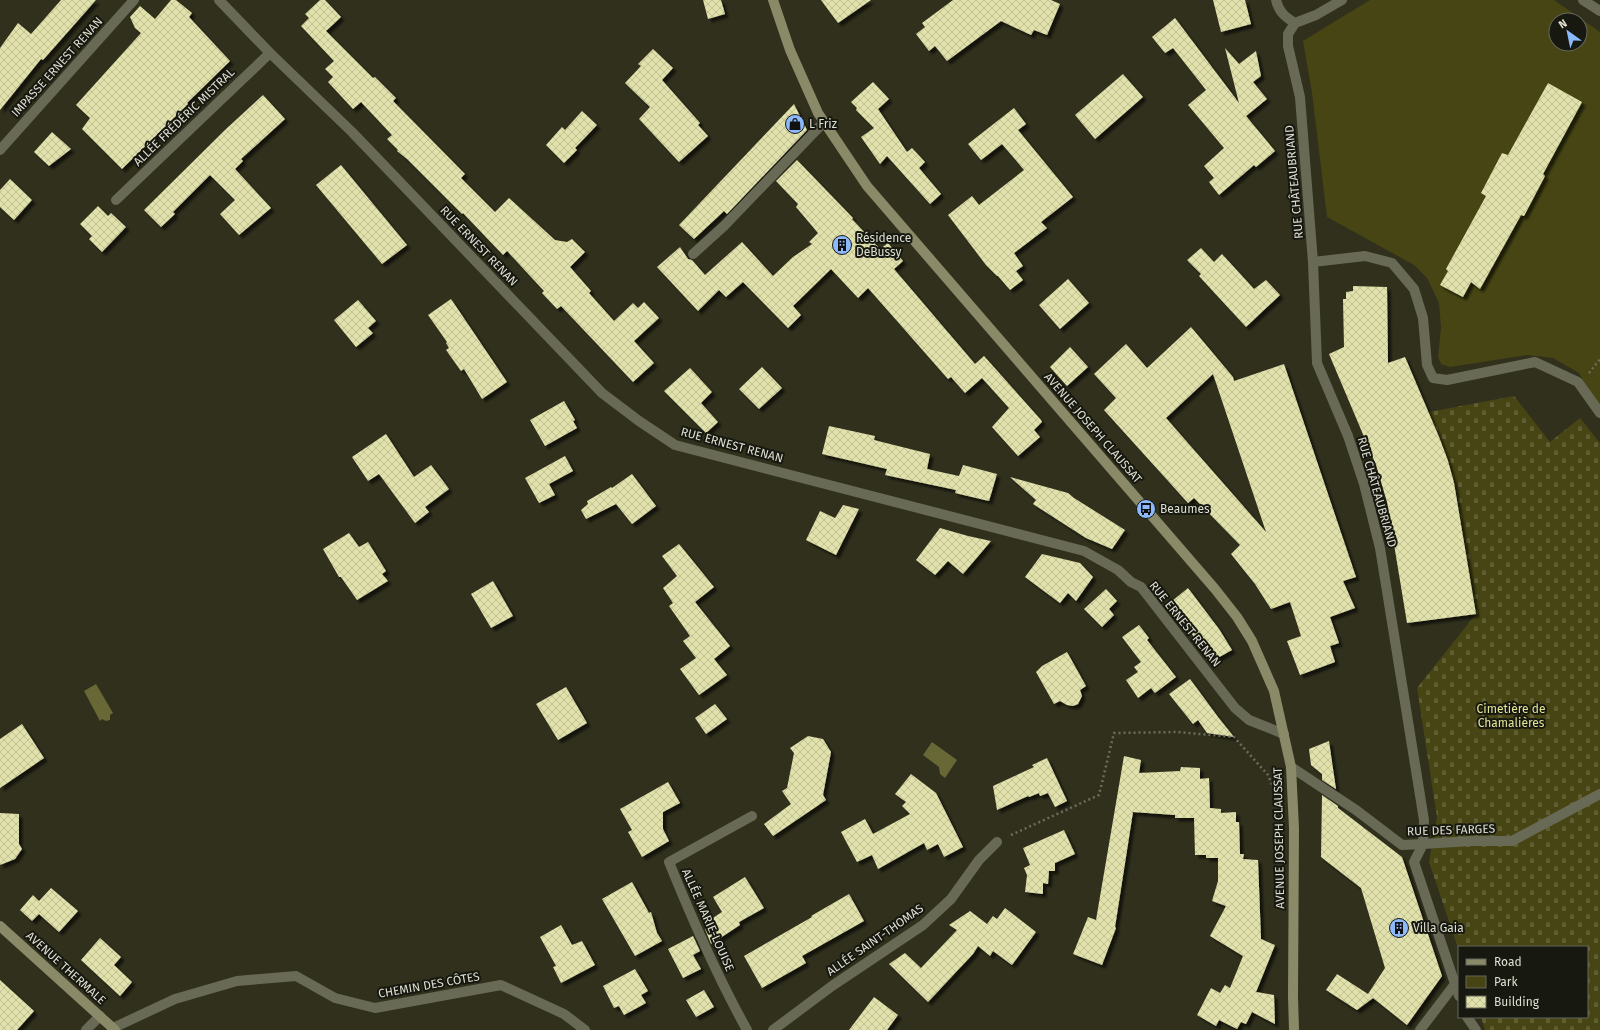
<svg xmlns="http://www.w3.org/2000/svg" width="1600" height="1030" font-family="'Fira Sans',sans-serif">
	<style>
		.green { fill: #464513; fill-rule: evenodd }
		.cemetery { fill: url(#cemetery-stones) }
		.water { fill: #686836 }
		.building { fill: url(#building-cross-hatch); fill-rule: evenodd; filter: url(#shadow) }
		.lines { fill: none; stroke-linecap: round; stroke-linejoin: round }
		.path { stroke: #6d6d5c; stroke-width: 2.5; stroke-dasharray: 2 3; stroke-linecap: butt }
		.service { stroke: #696a55; stroke-width: 10 }
		.minor { stroke: #696a55; stroke-width: 10 }
		.secondary { stroke: #8a8a69; stroke-width: 10 }
		.labels { text-anchor: middle; stroke-width: 4; stroke-linejoin: round; paint-order: stroke }
		.street-label { font-size: 12px; fill: #dfdfd3; stroke: #17180f }
		.poi-label { font-size: 12px; fill: #dfdfd3; stroke: #17180f; text-anchor: start }
		.park-label { font-size: 12px; fill: #e3e494; stroke: #17180f }
	</style>
	<defs>
		<pattern id="cemetery-stones" width="16" height="16" patternUnits="userSpaceOnUse"><rect width="16" height="16" fill="#464513"/><path d="M2 7V4a2 2 0 0 1 4 0v3zM10 15v-3a2 2 0 0 1 4 0v3z" fill="#605f34"/></pattern>
		<pattern id="building-cross-hatch" width="8" height="8" patternUnits="userSpaceOnUse"><rect width="8" height="8" fill="#e0e1ab"/><path d="M0 0l8 8M0 8l8-8" fill="none" stroke="#c1c195"/></pattern>
		<filter id="shadow"><feDropShadow dx="3.5" dy="3.5" stdDeviation="1" flood-color="#0009"/></filter>
	</defs>
	<rect width="100%" height="100%" fill="#30301d"/>
	<path class="green" d="M1370,0h184l46,32v376l-21,-35 -26,-15 -26,-3 -77,12 -9,-3 -3,-7 3,-29 -2,-25 -12,-25 -13,-13 -87,-48 -15,-124 -9,-52zM1556,20h24v24h-24z"/>
	<path class="cemetery" d="M1514,396l36,46 30,-24 20,25v587h-115l-4,-13h106v-70h-128v4l-30,-89 8,-45 -20,-129 59,-74 -22,-131 -15,-46 -10,-25z"/>
	<path class="water" d="M96,684l17,29 -3,2v5l-4,1 -4,-2 -2,2 -16,-30z
		M932,742l25,18 -12,18 -5,-4 -1,-7 -16,-12z"/>
	<path class="building" d="M61,0h35l-53,60 -2,-1 -41,51v-62l18,-25 13,11z
		M171,0h5l16,13 -3,4 41,44 -43,42 1,1 -66,65 -40,-40 8,-11 -14,-13 65,-72 -6,-5 -5,-11 10,-11 15,13z
		M320,0h5l16,17 -15,14 47,47 2,-1 21,21 -3,3 72,73 -4,4 34,34 14,-14 46,42 12,2 5,-3 13,13 -15,15 21,24 -2,2 25,28 19,-18 5,5 6,-6 15,16 -25,23 20,22 -21,19 -72,-76 -4,3 -15,-16 2,-2 -37,-40 -4,4 -40,-42 -1,1 -55,-55 -10,-8 1,-1 -11,-11 5,-4 -31,-33 -8,7 -25,-27 5,-5 -8,-8 9,-8 -33,-35 8,-8 -4,-4z
		M703,0h18l4,14 -17,5z
		M821,0h50l-33,23z
		M953,0h98l9,4 -13,31 -13,-5 -3,5 -30,-14 -54,40 -12,-15 -6,5 -13,-17 9,-7 -3,-4z
		M1213,0h32l6,24 -30,8z
		M1175,18l64,85 -14,-55 14,16 17,-13 5,25 -8,6 14,17 -21,17 29,35 -19,16 -2,-2 -35,30 -10,-13 5,-4 -10,-12 20,-18 -36,-43 18,-15 -33,-42 -8,5 -13,-16z
		M653,49l20,19 -11,12 38,43 -2,2 10,11 -29,26 -40,-43 11,-12 -25,-24 16,-17 -3,-2z
		M1123,74l20,23 -48,42 -20,-24z
		M873,82l16,17 -11,10 29,43 5,-4 13,14 -6,6 22,26 -11,10 -43,-48 -7,8 -19,-27 13,-9 -18,-18 1,-2 -6,-6z
		M1548,83l34,19 -39,72 2,2 -21,40 -3,-1 -41,74 -9,-7 -8,15 -23,-12 8,-14 -2,-2 40,-73 -5,-3 21,-40 6,2z
		M263,95l22,24 -44,40 2,2 -8,8 36,39 -32,27 -19,-21 15,-14 -25,-25 -37,37 2,2 -14,13 -17,-17 82,-81z
		M794,104l13,26 -80,84 -3,-3 -30,28 -15,-14z
		M1014,108l12,16 -8,6 55,67 -32,25 6,6 -33,25 9,13 -7,5 7,9 -13,10 -12,-14h-1l-11,-11 -38,-50 24,-19 7,9 45,-35 -22,-26 -21,16 -13,-16z
		M582,111l15,14 -22,23 2,2 -13,13 -18,-18 16,-18 3,3z
		M52,132l19,17 -22,17 -15,-14z
		M797,160l56,58 -1,1 28,30 8,-6 15,18 -9,8 81,95 9,-8 57,64 1,2 -8,8 6,7 -22,19 -26,-29 17,-19 -27,-30 -17,15 -14,-16 -3,2 -80,-91 -10,10 -27,-29 -38,37 8,9 -13,13 -45,-46 -17,15 -7,-7 -21,21 -41,-44 23,-20 8,12 4,1 13,15 37,-33 31,34 20,-19 19,-13 -3,-2 9,-9 -22,-26 2,-3 -22,-23z
		M341,165l66,80 -25,19 -66,-79z
		M10,179l22,21 -18,20 -14,-13v-17z
		M98,206l10,10 3,-3 15,14 -24,25 -13,-13 3,-3 -12,-12z
		M1201,248l13,14 8,-8 32,35 12,-9 14,15 -34,32 -47,-51 2,-2 -14,-14z
		M1068,279l21,24 -29,26 -21,-24z
		M1353,286l34,1 1,76 17,-6 34,80 9,24 6,22 22,131 -69,9 -20,-121 -11,-37 -47,-111 15,-7 -1,-48h3v-7l7,-1z
		M451,299l56,83 -25,17 -18,-30 -3,2 -15,-21 3,-2 -3,-5 1,-1 -19,-27z
		M358,300l18,21 -8,7 5,5 -17,14 -22,-27z
		M1191,327l42,50 1,4 50,-17 72,213 -13,4 12,27 -25,9 9,26 -9,3 5,16 -35,13 -13,-34 14,-5 -11,-34 -19,7 -16,-25 -24,-30 9,-9 -46,-47 -6,5 -84,-93 12,-12 -22,-24 32,-30 21,24zM1213,374l53,158 -100,-114z
		M1070,347l18,20 -21,19 -17,-19z
		M762,367l20,21 -23,21 -20,-20z
		M690,368l22,24 -11,11 17,19 -12,11 -42,-42z
		M564,401l11,19 -2,1 4,7 -32,18 -15,-26z
		M829,426l46,10 -1,4 56,14 -3,15 32,7 4,-11 34,9 -8,27 -34,-8 1,-3 -71,-15 2,-6 -65,-15z
		M386,434l28,43 17,-12 18,24 -24,18 4,5 -14,11 -36,-49 -11,7 -16,-24z
		M565,456l8,15 -24,13 6,11 -16,8 -14,-25z
		M632,474l24,32 -24,18 -16,-20 -30,15 -5,-9 7,-6 -1,-3 24,-14 1,1z
		M1010,477l58,16 6,5 51,32 -13,19 -26,-11 -53,-34 3,-4z
		M843,505l16,4 -23,46 -30,-15 14,-29 15,7z
		M940,528l28,8 23,5 -28,33 -15,-13 -13,14 -19,-15z
		M349,533l10,14 9,-5 18,29 -4,3 6,7 -31,19 -16,-23h-2l-16,-28z
		M679,544l35,43 -19,15 35,44 -16,13 13,16 -28,20 -19,-26 16,-11 -13,-17 7,-5 -21,-30 4,-3 -10,-15 14,-12 -15,-20z
		M1042,554l38,9 13,14 -17,24 -8,-8 -8,10 -35,-26z
		M493,581l20,35 -22,12 -20,-34z
		M1188,588l31,41 13,21 -18,10 -47,-55z
		M1106,589l11,12 -8,8 5,6 -12,12 -18,-18z
		M1139,625l10,13 -2,2 29,37 -21,16 -4,-5 -13,10 -12,-18 12,-8 -4,-5 7,-5 -19,-25z
		M1067,652l19,34 -6,4 2,6 -4,8 -5,2 -6,-1 -7,-4 -6,3 -18,-32 6,-6z
		M1190,679l28,38 16,20 -27,-4 -9,-13 -5,4 -24,-30z
		M566,687l21,36 -29,17 -22,-36z
		M715,704l12,15 -21,15 -11,-16z
		M22,724l22,34 -44,30v-49z
		M808,736l15,3 8,13 -8,43 3,5 -53,36 -9,-12 27,-20 -9,-13 5,-3 7,-35 -4,-5z
		M1329,741l3,21 4,27 -14,-9v-6l-11,-9 -2,-16z
		M1124,756l17,4 -2,13 41,-2 1,-4 19,1v11l9,-1 1,30 11,1v4l15,-1v10h3l1,32h4l-1,5 15,1 3,79 14,6 -19,47 18,3 1,29 -23,-12 -6,12 -5,-2 -4,7 -18,-9 -3,6 -19,-11 14,-27 9,5 5,-8 5,3 13,-32 -33,-20 16,-30 -14,-5 6,-20v-23h-12v-3h-11l-1,-37h-19v-3l-42,-3 -18,115 1,1 -14,37 -29,-11 15,-37 8,3z
		M1047,758l20,43 -12,6 -7,-14 -8,3 -1,-3 -10,4 -1,-1 -31,14 -4,-24 41,-19 -2,-2z
		M911,774l25,19 27,54 -19,10 -6,-13 -11,6 -3,-7 -46,26 -6,-14 -15,7 -16,-30 24,-13 8,15 37,-20 -8,-8 4,-4 -11,-8z
		M668,782l12,21 -17,9v17l6,12 -27,16 -14,-25 4,-2 -12,-21z
		M1322,795l16,11v2l64,49 40,119 -35,49 -34,-27 -16,12 -31,-20 11,-16 31,20 17,-26 -24,-80 -40,-31z
		M0,813l19,1v30l3,5 -7,10 -15,6z
		M1064,830l11,24 -20,9v8h-6l-1,13 -5,-1v11l-18,-2 2,-17 -3,-7 6,-3 -7,-17z
		M745,877l19,31 -25,14 1,3 -29,19 -6,-15 6,-3 -3,-5 14,-9 -9,-15z
		M632,882l17,31 2,-1 6,21 5,8 -27,15 -33,-57z
		M51,888l27,23 -19,21 -20,-18 -7,7 -12,-11 13,-15 6,6z
		M849,894l15,27 -62,35 4,7 -44,25 -18,-32 68,-39 -1,-1z
		M1005,908l31,24 -24,33 -19,-14 -3,5 -12,-10 -5,8 -45,48 -39,-38 16,-11 16,15 36,-38 -8,-5 21,-14 17,13 6,-8 4,3z
		M561,925l11,20 10,-4 13,24 -34,18 -8,-16 3,-1 -16,-29z
		M693,936l7,15 -7,4 8,14 -18,9 -15,-29z
		M100,938l21,19 -7,8 18,17 -12,14 -39,-36z
		M635,969l13,22 -7,4 5,8 -22,12 -5,-9 -5,2 -11,-22z
		M0,980l34,31 -17,19h-17z
		M704,990l10,17 -18,10 -10,-17z
		M874,997l24,18 -11,15h-38z"/>
	<g class="lines">
		<path class="path" d="M1589,373l11,-14
			M1011,835l88,-40 15,-62 63,-1 57,5 34,38 8,20"/>
		<path class="service" d="M693,254l31,-28 100,-104
			M1313,262l52,-6 27,7 22,26 9,29 4,47 6,13 14,2 88,-18 43,20 22,31
			M1291,767l65,43 46,35 21,-1
			M1455,984l4,12
			M1467,1017l9,13"/>
		<path class="minor" d="M219,0l51,53 82,79 250,261 37,28 36,24 409,106 34,19 13,12 10,5 94,121 14,12 35,14
			M1276,0c3,12 9,17 19,23
			M1583,0l17,11
			M1295,23l-7,11v12l12,51 13,165 4,101 31,73 16,48 16,64 44,272 -1,24 -9,18 41,122 -35,46
			M1295,23l21,-8 26,-15
			M0,150l134,-150
			M116,200l154,-147
			M1423,844l48,-3h41l88,-47
			M113,1028l62,-29 62,-18 59,-5 39,22 40,10 126,-23 63,29 21,16
			M86,1030l14,-14
			M747,1030c-30,-54 -55,-111 -78,-168l83,-46
			M773,1030l59,-44 91,-61 28,-26 28,-39 18,-18"/>
		<path class="secondary" d="M773,0l17,50 28,63 49,73 348,403 22,28 15,24 22,50 17,76 3,61 -1,168 1,34
			M0,926l115,104"/>
	</g>
	<defs>
		<symbol id="shop-disc" viewBox="-11 -11 22 22"><circle r="9.5" fill="#8cb9fc" stroke="#17180f"/><path d="M-5-2.5h2.3a2.7 3.5 0 0 1 5.4 0H5L5.5 6h-11ZM-1.5-2.5h3a1.5 2.3 0 0 0-3 0Z" fill="#111"/></symbol>
		<symbol id="building-disc" viewBox="-11 -11 22 22"><circle r="9.5" fill="#8cb9fc" stroke="#17180f"/><path d="M-4-6H4V6H1V3H-1V6H-4ZM-2.5-4.3h1.7v1.8h-1.7ZM.8-4.3h1.7v1.8H.8ZM-2.5-1h1.7V.8h-1.7ZM.8-1h1.7V.8H.8Z" fill="#111"/></symbol>
		<symbol id="bus-disc" viewBox="-11 -11 22 22"><circle r="9.5" fill="#8cb9fc" stroke="#17180f"/><path d="M-5-6H5V4H4V6H2V4H-2V6H-4V4H-5ZM-3.5-4V0h7V-4ZM-3.5 1.2v1.5H-2V1.2ZM2 1.2v1.5H3.5V1.2Z" fill="#111"/></symbol>
	</defs>
	<g fill-rule="evenodd">
		<use href="#shop-disc" x="784" y="113" width="22" height="22"/>
		<use href="#building-disc" x="831" y="234" width="22" height="22"/>
		<use href="#bus-disc" x="1135" y="498" width="22" height="22"/>
		<use href="#building-disc" x="1388" y="917" width="22" height="22"/>
	</g>
	<g class="labels">
		<g class="street-label">
			<text transform="translate(57 67) rotate(-48)" y="4">IMPASSE ERNEST RENAN</text>
			<text transform="translate(184 117) rotate(-44)" y="4">ALLÉE FRÉDÉRIC MISTRAL</text>
			<text transform="translate(1294 182) rotate(-95)" y="4">RUE CHÂTEAUBRIAND</text>
			<text transform="translate(479 246) rotate(46)" y="4">RUE ERNEST RENAN</text>
			<text transform="translate(1093 428) rotate(49)" y="4">AVENUE JOSEPH CLAUSSAT</text>
			<text transform="translate(732 445) rotate(15)" y="4">RUE ERNEST RENAN</text>
			<text transform="translate(1377 492) rotate(74)" y="4">RUE CHÂTEAUBRIAND</text>
			<text transform="translate(1185 624) rotate(51)" y="4">RUE ERNEST RENAN</text>
			<text transform="translate(1451 830) rotate(-2)" y="4">RUE DES FARGES</text>
			<text transform="translate(1279 838) rotate(-91)" y="4">AVENUE JOSEPH CLAUSSAT</text>
			<text transform="translate(708 920) rotate(66)" y="4">ALLÉE MARIE-LOUISE</text>
			<text transform="translate(875 940) rotate(-35)" y="4">ALLÉE SAINT-THOMAS</text>
			<text transform="translate(66 968) rotate(42)" y="4">AVENUE THERMALE</text>
			<text transform="translate(429 985) rotate(-10)" y="4">CHEMIN DES CÔTES</text>
		</g>
		<g class="poi-label">
			<text x="809" y="128">L Friz</text>
			<text x="856" y="242">Résidence<tspan x="856" dy="14">DeBussy</tspan></text>
			<text x="1160" y="513">Beaumes</text>
			<text x="1413" y="932">Villa Gaia</text>
		</g>
		<g class="park-label">
			<text x="1511" y="713">Cimetière de<tspan x="1511" dy="14">Chamalières</tspan></text>
		</g>
	</g>
	<rect x="1458" y="946" width="130" height="72" fill="#17180f" stroke="#67685d"/>
	<rect x="1466" y="959" width="20" height="6" fill="#8a8a69" stroke="#67685d"/>
	<text x="1494" y="966" font-size="12" fill="#dfdfd3">Road</text>
	<rect x="1466" y="976" width="20" height="12" fill="#464513" stroke="#67685d"/>
	<text x="1494" y="986" font-size="12" fill="#dfdfd3">Park</text>
	<rect x="1466" y="996" width="20" height="12" fill="url(#building-cross-hatch)" stroke="#67685d"/>
	<text x="1494" y="1006" font-size="12" fill="#dfdfd3">Building</text>
	<g transform="translate(1568 32) rotate(327)"><circle r="19" fill="#17180f" stroke="#67685d"/>
	<path d="M0-3L7 15L0 10L-7 15Z" fill="#8cb9fc"/>
	<text y="-6" font-size="11" font-weight="bold" text-anchor="middle" fill="#dfdfd3">N</text>
	</g>
</svg>
